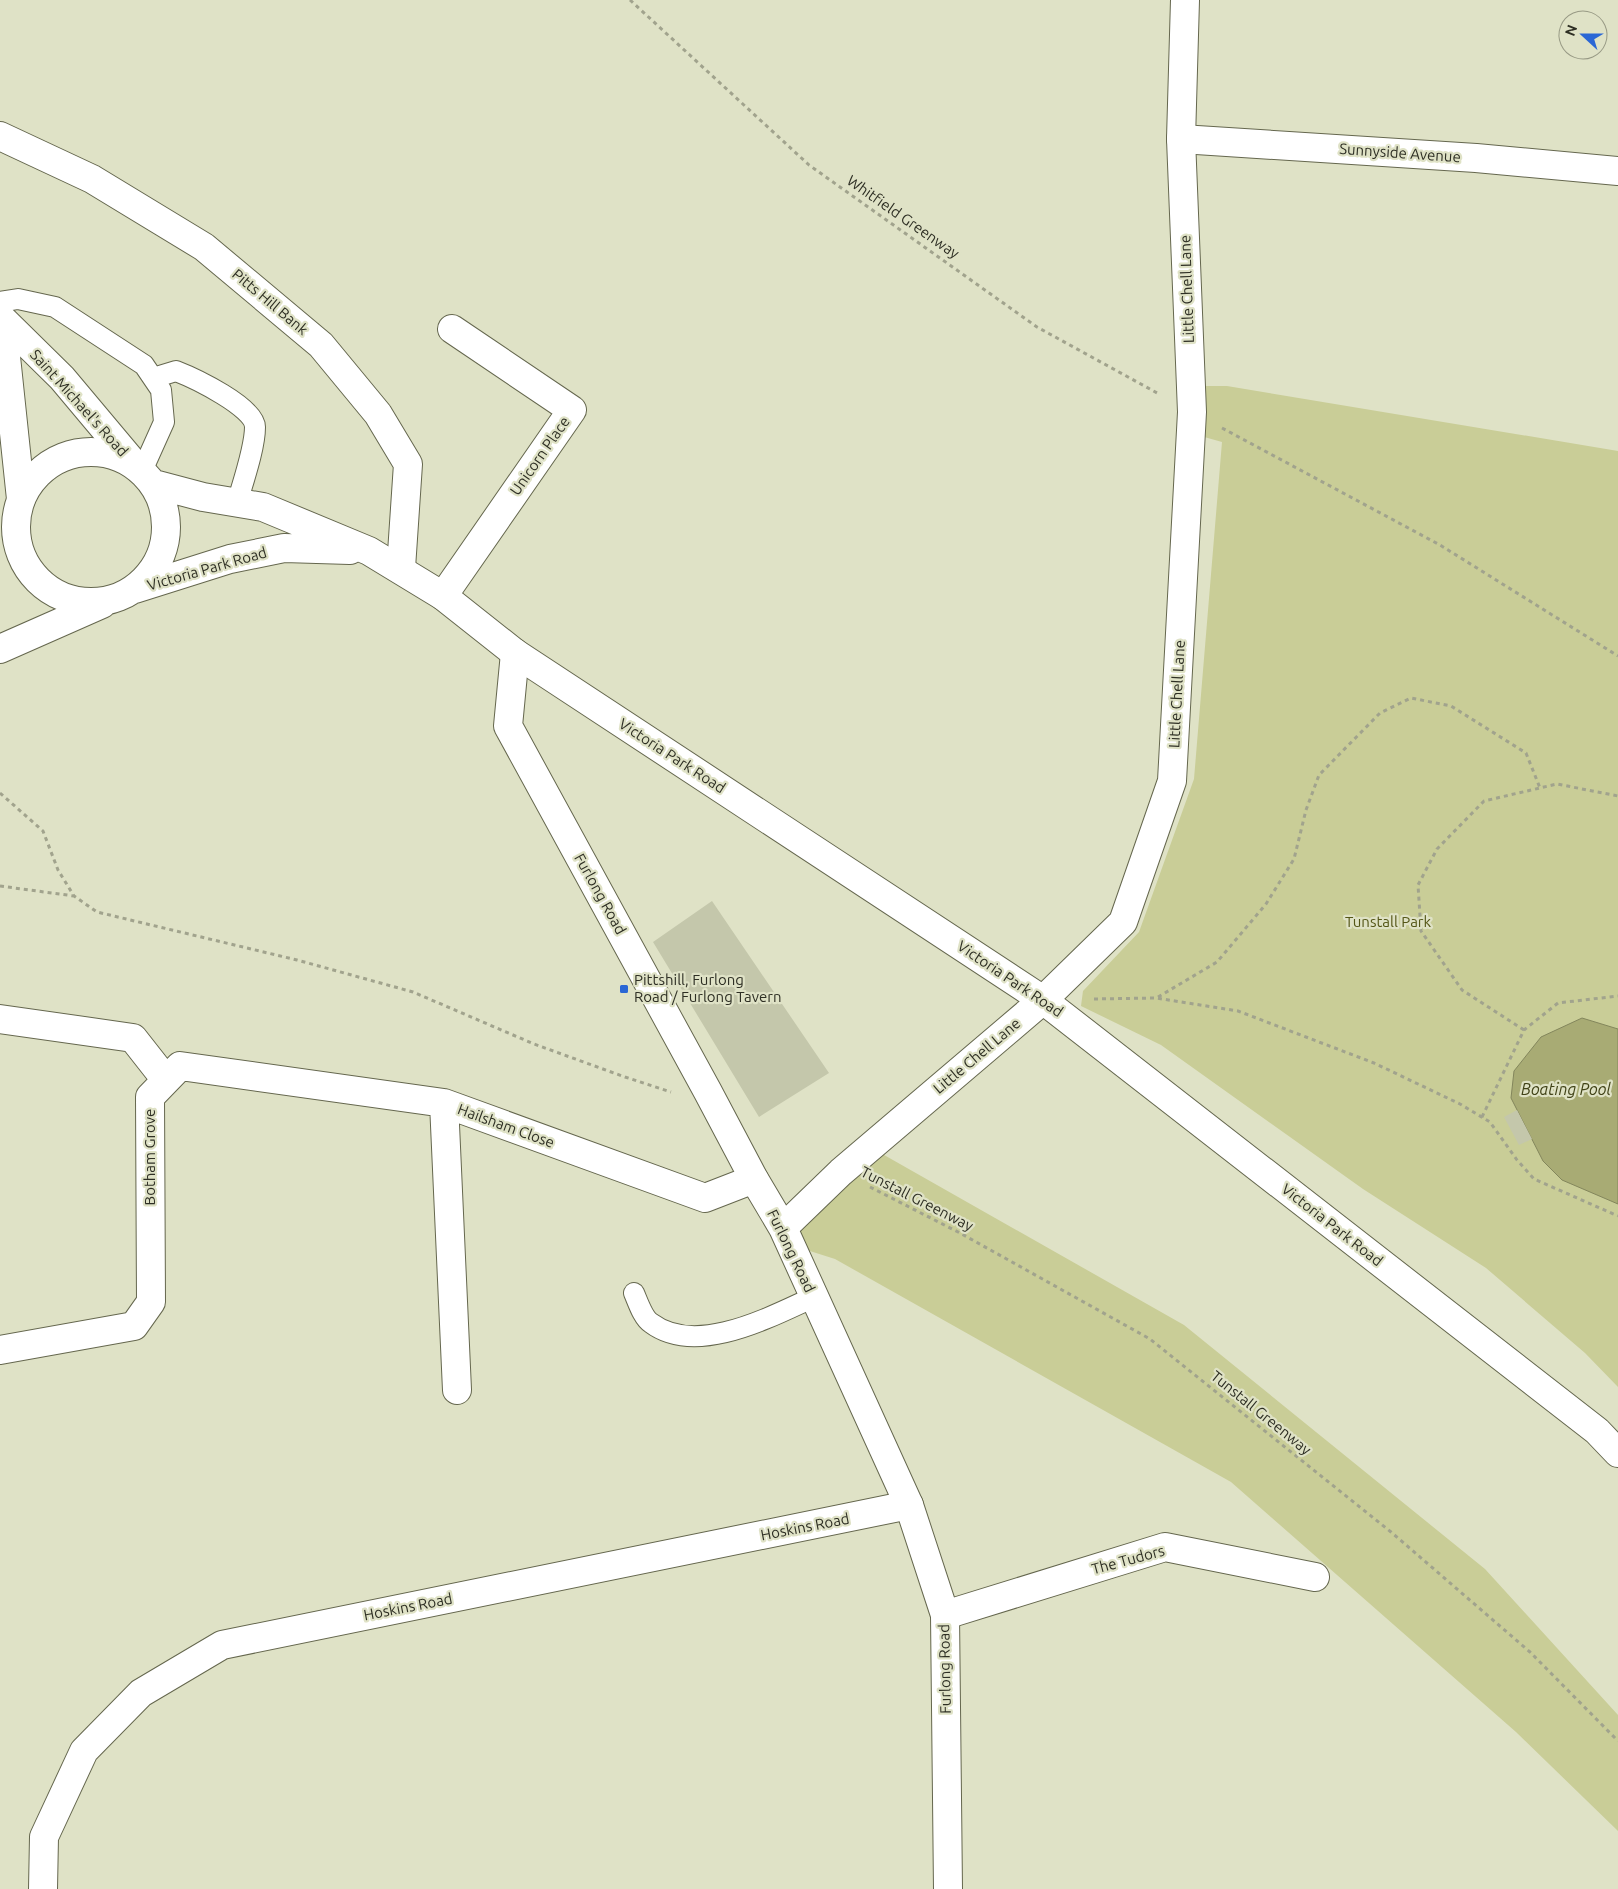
<svg xmlns="http://www.w3.org/2000/svg" width="1618" height="1889" font-family="Ubuntu,sans-serif">
	<style>
		.green { fill: #c9cd97 }
		.water { fill: #a8ab74; stroke: #83865c }
		.building { fill: #c4c7ab }
		.lines { fill: none; stroke-linecap: round; stroke-linejoin: round }
		.service-casing { stroke: #65674e; stroke-width: 22 }
		.minor-casing { stroke: #65674e; stroke-width: 30 }
		.tertiary-casing { stroke: #65674e; stroke-width: 30 }
		.primary-casing { stroke: #65674e; stroke-width: 30 }
		.path { stroke: #a1a38d; stroke-width: 3; stroke-dasharray: 4 4; stroke-linecap: butt }
		.service { stroke: #fff; stroke-width: 20 }
		.minor { stroke: #fff; stroke-width: 28 }
		.tertiary { stroke: #fff; stroke-width: 28 }
		.primary { stroke: #fff; stroke-width: 28 }
		.poi-dot { fill: #2a67d5; stroke: #dfe2c6; stroke-width: 2 }
		.labels { text-anchor: middle; stroke-width: 4.5; stroke-linejoin: round; paint-order: stroke }
		.street-label { font-size: 15px; fill: #2e2f24; stroke: #dfe2c6 }
		.park-label { font-size: 15px; fill: #545617; stroke: #dfe2c6 }
		.poi-label { font-size: 15px; fill: #2e2f24; stroke: #dfe2c6; text-anchor: start }
		.water-label { font-size: 16px; font-style: italic; fill: #404217; stroke: #dfe2c6 }
	</style>
	<rect width="100%" height="100%" fill="#dfe2c6"/>
	<path class="green" d="M1191,386h36l391,65v936l-33,-34 -99,-85 -123,-79 -202,-144 -80,-39 2,-15 56,-59 55,-153 28,-337 -32,-9z
		M870,1147l314,178 301,244 133,146v116l-102,-99 -285,-250 -396,-223 -44,-14 -8,-17z"/>
	<path class="water" d="M1582,1018l36,11v175l-56,-24 -19,-19 -32,-63 3,-27 27,-34z"/>
	<path class="building" d="M712,901l117,172 -70,44 -106,-175z
		M1517,1110l15,29 -13,6 -15,-28z"/>
	<g class="lines">
		<defs>
			<path id="service" d="M0,302l18,-3 37,8 89,58 17,25 3,32 -22,49
				M153,378l23,-7c18,7 79,36 79,56 0,21 -12,55 -18,76
				M634,1293c4,9 9,25 17,30 45,34 119,-6 163,-26"/>
			<path id="minor" d="M0,136l92,43 112,68 117,98 57,69 30,50 -7,104
				M1181,139l295,19 142,13
				M443,596l129,-186 -120,-81
				M0,1019l133,19 33,42
				M0,1350l134,-24 17,-24 -1,-205 30,-31 264,37
				M457,1390l-13,-287 261,95 49,-19
				M945,1615l220,-68 150,30
				M43,1889l1,-52 40,-86 57,-58 81,-48 687,-140"/>
			<path id="tertiary" d="M0,317l62,61 73,87
				M2,319l19,180
				M515,653l-7,73 200,366 46,87 29,49 126,277 36,110 3,274
				M783,1228l58,-56 202,-172 80,-78 49,-141 20,-369 -11,-273 4,-139"/>
			<path id="primary" d="M16 527a75 75 0 1 1 150 0a75 75 0 1 1-150 0Z
				M154,484l49,13 60,10 106,44 74,45 72,57 528,347 554,431 21,22
				M135,589l95,-30 54,-11 66,2
				M0,649l102,-45"/>
		</defs>
		<use href="#service" class="service-casing"/>
		<use href="#minor" class="minor-casing"/>
		<use href="#tertiary" class="tertiary-casing"/>
		<use href="#primary" class="primary-casing"/>
		<path class="path" d="M630,0l179,165 228,162 122,67
			M1222,428l218,117 178,111
			M0,793l43,38 15,39 16,26 23,16 200,48 116,32 121,52 91,33 46,15
			M0,886l74,10
			M1158,997l59,-35 49,-58 28,-45 12,-49 13,-35 61,-62 31,-15 40,8 75,47 14,35
			M1094,999l62,-1 82,13 136,52 86,41 30,18 27,38 17,19 84,37
			M1524,1030l-62,-40 -41,-59 -3,-46 19,-36 47,-48 73,-17 61,12
			M1482,1117l42,-87 34,-27 60,-7
			M870,1187l90,46 190,106 241,193 139,120 88,89"/>
		<use href="#service" class="service"/>
		<use href="#minor" class="minor"/>
		<use href="#tertiary" class="tertiary"/>
		<use href="#primary" class="primary"/>
	</g>
	<rect class="poi-dot" x="619" y="984" width="10" height="10" rx="2.5"/>
	<g class="labels">
		<g class="street-label">
			<text transform="translate(1400 153) rotate(4)" y="5">Sunnyside Avenue</text>
			<text transform="translate(903 217) rotate(35)" y="5">Whitfield Greenway</text>
			<text transform="translate(1187 289) rotate(-92)" y="5">Little Chell Lane</text>
			<text transform="translate(270 302) rotate(40)" y="5">Pitts Hill Bank</text>
			<text transform="translate(79 403) rotate(48)" y="5">Saint Michael's Road</text>
			<text transform="translate(540 456) rotate(-55)" y="5">Unicorn Place</text>
			<text transform="translate(207 569) rotate(-16)" y="5">Victoria Park Road</text>
			<text transform="translate(1177 694) rotate(-87)" y="5">Little Chell Lane</text>
			<text transform="translate(672 756) rotate(33)" y="5">Victoria Park Road</text>
			<text transform="translate(600 894) rotate(61)" y="5">Furlong Road</text>
			<text transform="translate(1010 979) rotate(34)" y="5">Victoria Park Road</text>
			<text transform="translate(977 1056) rotate(-40)" y="5">Little Chell Lane</text>
			<text transform="translate(506 1126) rotate(20)" y="5">Hailsham Close</text>
			<text transform="translate(150 1157) rotate(-90)" y="5">Botham Grove</text>
			<text transform="translate(917 1199) rotate(27)" y="5">Tunstall Greenway</text>
			<text transform="translate(1332 1225) rotate(38)" y="5">Victoria Park Road</text>
			<text transform="translate(791 1251) rotate(64)" y="5">Furlong Road</text>
			<text transform="translate(1261 1413) rotate(39)" y="5">Tunstall Greenway</text>
			<text transform="translate(805 1527) rotate(-11)" y="5">Hoskins Road</text>
			<text transform="translate(1128 1560) rotate(-15)" y="5">The Tudors</text>
			<text transform="translate(408 1607) rotate(-11)" y="5">Hoskins Road</text>
			<text transform="translate(945 1669) rotate(-91)" y="5">Furlong Road</text>
		</g>
		<g class="park-label">
			<text x="1388" y="927">Tunstall Park</text>
		</g>
		<g class="poi-label">
			<text x="634" y="985">Pittshill, Furlong<tspan x="634" dy="17">Road / Furlong Tavern</tspan></text>
		</g>
		<g class="water-label">
			<text x="1566" y="1095">Boating Pool</text>
		</g>
	</g>
	<g transform="translate(1583 35) rotate(291)"><circle r="24" fill="#dfe2c6" stroke="#989a85"/>
	<path d="M0-4L9 19L0 12L-9 19Z" fill="#2a67d5"/>
	<text y="-8" font-size="14" font-weight="bold" text-anchor="middle" fill="#2e2f24">N</text>
	</g>
</svg>
